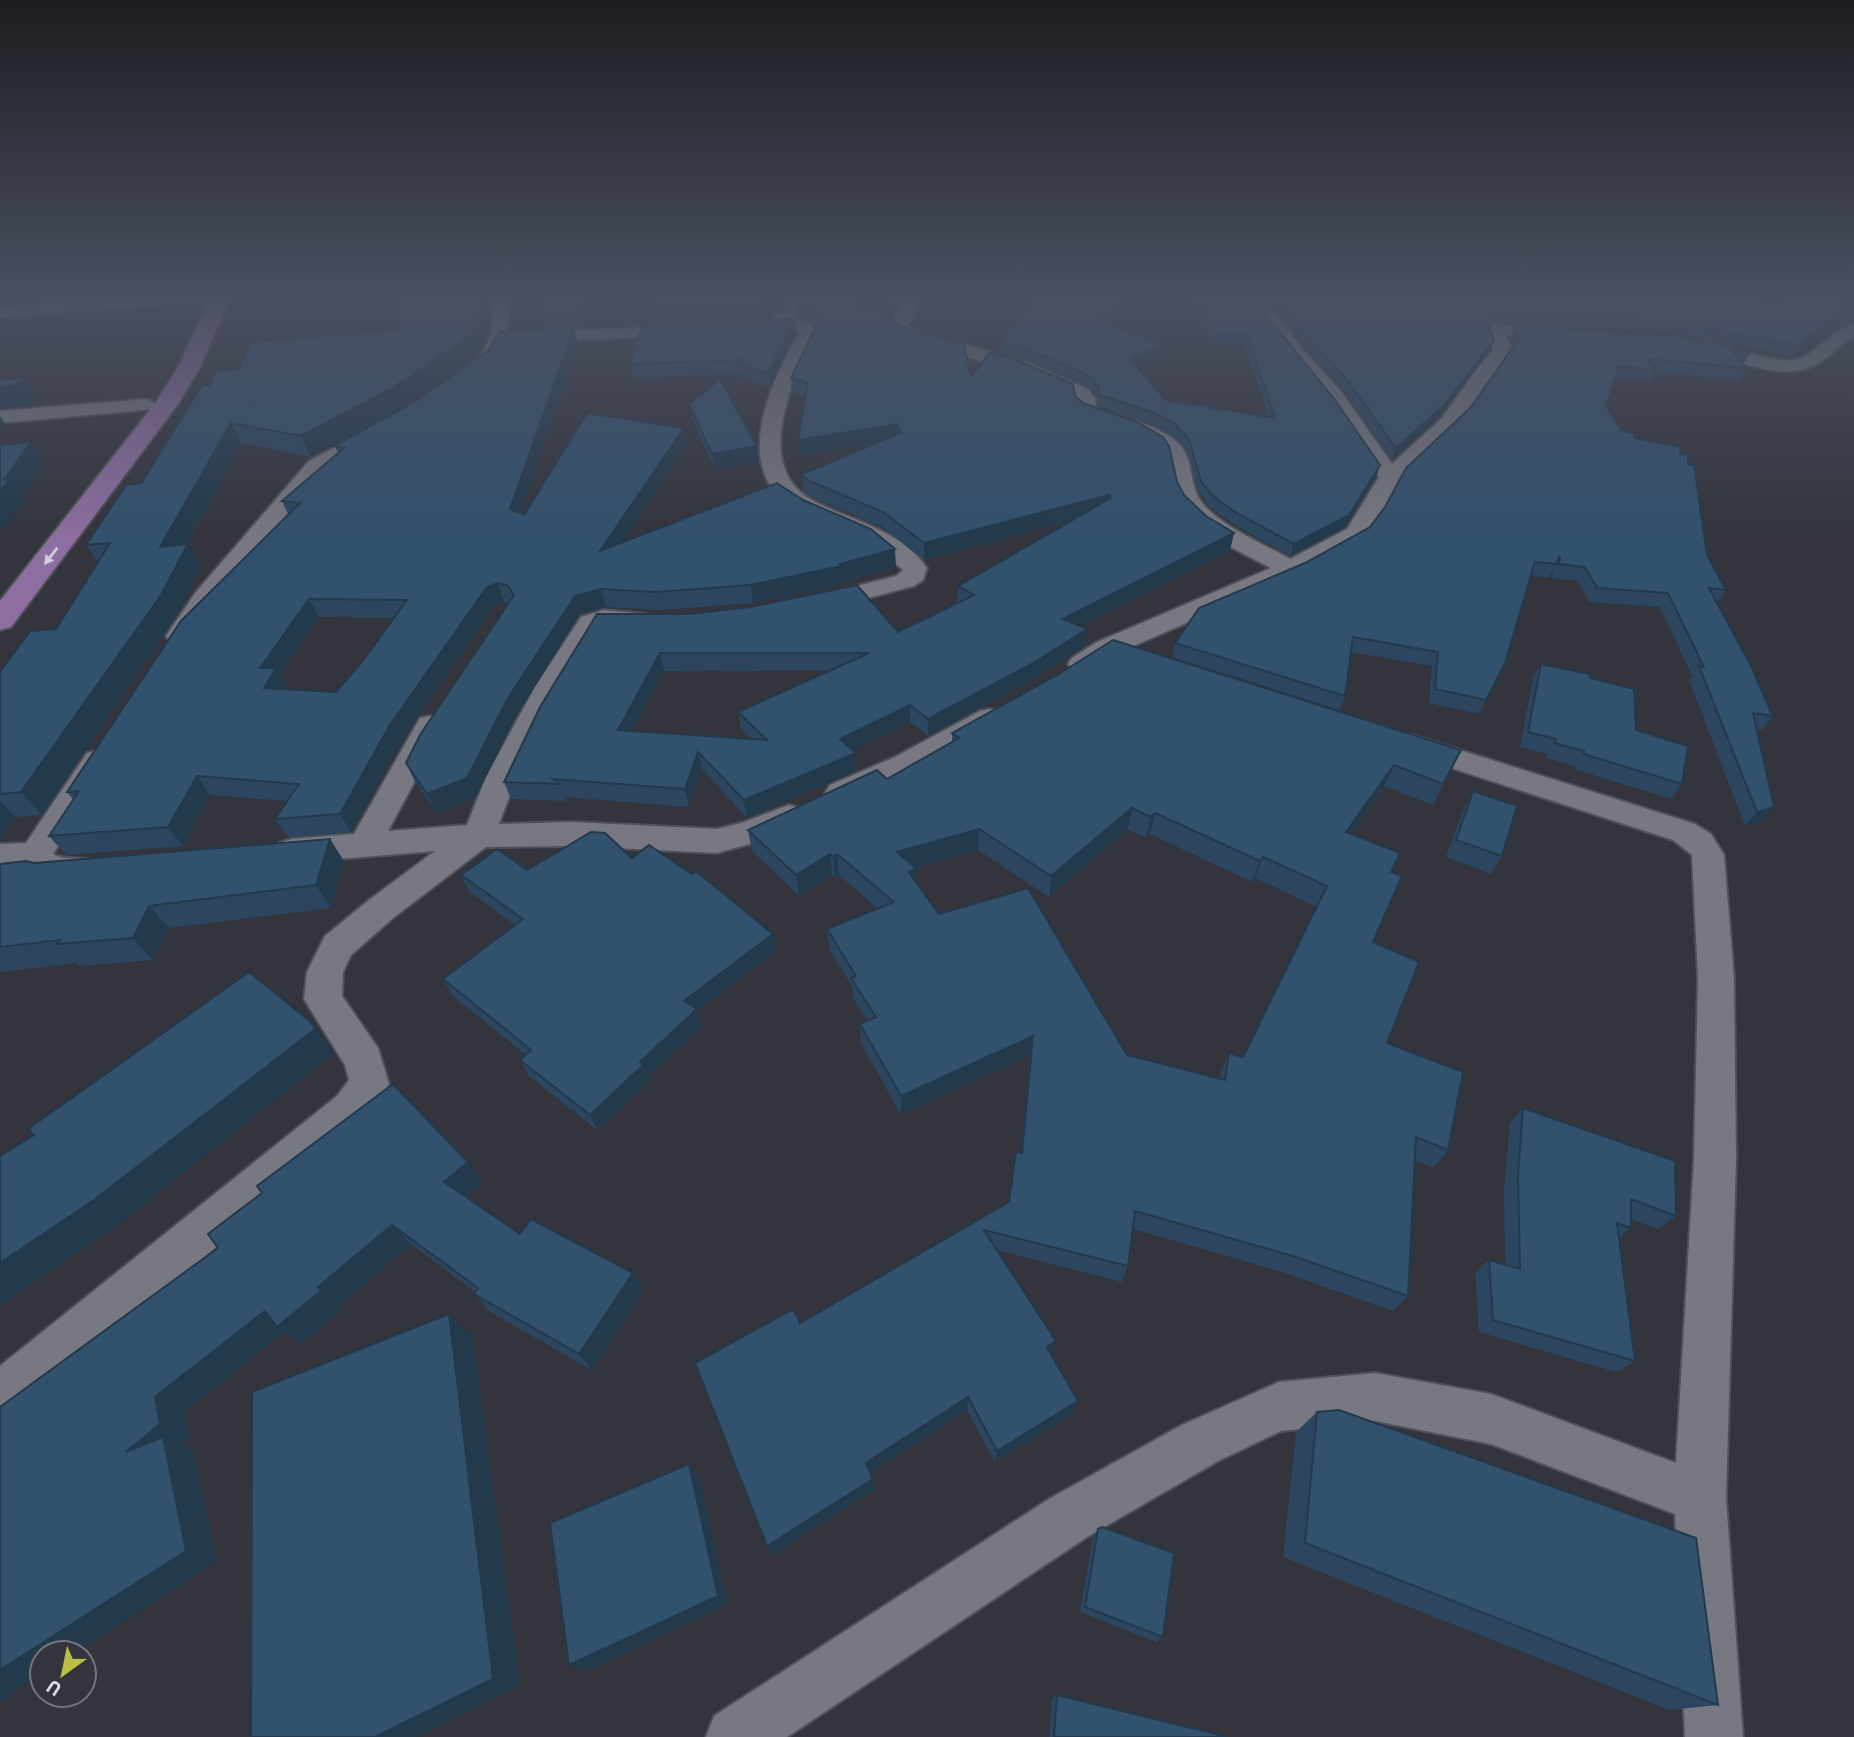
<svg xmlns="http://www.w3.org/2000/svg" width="1854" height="1737" font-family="'IBM Plex Sans',sans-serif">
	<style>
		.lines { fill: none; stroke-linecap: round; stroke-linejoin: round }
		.street-casing { stroke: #4f5058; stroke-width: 4 }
		.primary-casing { stroke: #4f5058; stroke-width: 4 }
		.street { fill: #777881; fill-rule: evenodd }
		.primary { fill: #8d6ea0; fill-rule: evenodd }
		.wall { fill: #2b465e; fill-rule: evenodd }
		.shaded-wall { fill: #23394c }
		.building { fill: #32516d; stroke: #23394c; stroke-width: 2; fill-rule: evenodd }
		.oneway { fill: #cecad6 }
	</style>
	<rect width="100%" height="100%" fill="#33343c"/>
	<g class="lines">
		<defs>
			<path id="street" d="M153,295h77l-8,5 -222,17v-10z
				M492,295h16c5,26 -7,90 -45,81l-2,-4c5,-6 12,-9 18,-15 13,-14 15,-43 13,-62z
				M798,295h18l-23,23 23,8 3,4c-26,45 -69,139 -5,171 38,20 87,29 113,67l-4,12 -9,6 -95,25 -9,-3 -4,-5 4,-5 86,-22 7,-6c-14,-12 -27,-25 -43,-33 -22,-12 -49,-16 -69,-30 -60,-41 -20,-127 9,-175l-25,-9 -3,-4z
				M883,295l36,2 2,4 -14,24 6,5 113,32 62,27 7,9 1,10c26,11 64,16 84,37 14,16 9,38 20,55 17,25 64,44 90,59l57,-30 32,-52c-17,-25 -33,-53 -52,-77 -18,-23 -73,-78 -76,-105h16l1,8 32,43 42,47 50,71 50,-46 40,-56 11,-11 -8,-22 3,-4 72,2 9,5 -9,5 -55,-2 7,13 -48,70 -65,62 -21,39 -15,20 -64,35 -184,80c-14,9 -25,20 -43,16l-4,-6 4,-6 25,-16 174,-74c-31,-17 -80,-36 -95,-71 -6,-14 -2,-35 -14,-46 -21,-19 -55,-24 -80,-35l-7,-7 -1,-12 -62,-27 -111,-32 -8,-5 -4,-8 15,-22 -19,-5z
				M1854,325v10c-14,9 -24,23 -39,30 -35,18 -83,-7 -117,-16l-3,-4 9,-5c23,5 79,29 100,17 19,-11 29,-27 50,-32z
				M683,326l9,5 -3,4 -158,7 -9,-5 9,-5z
				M147,399l10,6 -3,4 -154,14v-12z
				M377,425l7,2 3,4 -3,4 -59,36 -110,130 -27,41 -9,2 -9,-2 -4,-6 30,-44 113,-131z
				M604,610l42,4 4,6 -4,6c-15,3 -32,-3 -46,2 -40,63 -76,126 -101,196l72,-2 146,7 24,-6 48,-18 11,3 5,8 -5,8 -40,17 -43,12 -146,-7 -85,1 -93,71 -42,37 -8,17 -1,24 36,52 11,36 -24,38 -348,292 -17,7v-55l337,-270 12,-16 -4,-15 -41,-66 3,-27 18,-36 44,-36 66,-49 -144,12 -12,-4 -4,-8 4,-8 12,-4 63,-5 66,-116 10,-2 10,2 5,7 -57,106 79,-6 19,-48 49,-90 46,-70z
				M990,709l10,2 4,7 -4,7 -83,46 -76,33 -11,-3 -5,-8 5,-8 65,-28 85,-46z
				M1412,735l283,89 16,10 13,21 10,123 2,181 -10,339 17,239h-58l-10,-223 -184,-70 -116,-23 -94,10 -63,30 -131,76 -300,200h-81l8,-21 335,-217 133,-74 97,-43 96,-9 116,21 185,69 18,-304 4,-181 -6,-123 -19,-15 -271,-88 -5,-7 5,-7z
				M98,750l11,3 4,7 -60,94c11,7 27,2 40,6l5,9 -5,9c-22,6 -51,7 -67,-11l-26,1v-24l26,-1 61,-90z"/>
			<path id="primary" d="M212,295h19l-32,74 -21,35 -167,223 -11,3v-29l157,-200 20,-32z"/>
		</defs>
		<use href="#street" class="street-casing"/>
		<use href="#primary" class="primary-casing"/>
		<use href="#street" class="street"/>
		<use href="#primary" class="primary"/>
	</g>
	<path class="wall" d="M594,295l-11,33 -38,1 -4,-14z
		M805,295h81v6l-39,1 53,24 71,51 104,19 102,86 7,13 22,21 28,17 -4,17 -150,76 5,20 -51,33 -106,57 -18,-14 -58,28 5,21 -110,47 -45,-49 -13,38 -125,-10 2,4 -55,-2 -7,-17 93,-168 301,18 59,-29 1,-17 115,-66 -149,40 -40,-32 -75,-32 -6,-6 -1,-16 76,-31 -79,13 6,-59 -13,-4 -1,-15 26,-54 -19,-7 -1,-14zM831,670l-93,42 3,17 11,10 -120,-8 32,-60z
		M1037,295h98l-29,29 56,30 -26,12 30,34 102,16 -24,-72h-33l-22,-49h66l7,15 118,155 -4,12 -31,50 -55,29 -59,-33 -21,-16 -11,-15 -12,-42 -14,-14 -20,-11 -55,-19 -1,-10 -8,-9 -62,-27 -27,-8 1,-11z
		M1269,295h456l53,11 64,8 -50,42 -120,-24 -184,-10 6,18 -4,10 -50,66 -48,44 -48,-69 -42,-47 -31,-42z
		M788,300l-15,13 -1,6 -7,2 -111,4 -4,-20z
		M795,320l1,13 -26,54 -29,-9 -1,-4 -107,4 -3,-14 135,-41z
		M1515,326l236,25 -7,12h-2l4,5 -7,12 -85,-8 -5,9 -34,-2 -9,27 15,24 13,8 46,16 8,10 19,91 19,35 -9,13 56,113 -11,14 -6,-1 6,92 -17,5 -56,-146 3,-4 -32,-69 -71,-5 -11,-21 -26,-3 1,-8 -4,8 -18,-2 -26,87 -26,51 -50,-11 3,-37 -81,-14 -6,44 -5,14 -168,-53 3,-14 130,-80 65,-36 101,-120 42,-61 -3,-8z
		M484,338l-7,16 -80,56 -86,47 -70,-14 -54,102 14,21 -25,51 -134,198 -27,2 -15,24v-169l56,-43 42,-66 -12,-18 55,-62 69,-98z
		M578,344l-57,170 3,1 160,-87 3,17 -65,98 274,24 -53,15v2l-90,19 -93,7 -54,-3 -26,7 -64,103 -40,80 -39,16 -22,-31 -9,-19 103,-160 -5,-1 -10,4 -94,138 -49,88 -63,5 -13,-18 12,-18 -77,-6 -27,51 -117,9 -17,-19 24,-37 -6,-7 221,-278 -6,-13 56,-48 -3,-7zM319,617l75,1 -32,44 -26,30 -51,-3 2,-3 -7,-12z
		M689,404l68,42 2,16 -44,8 -23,-51z
		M1541,664l49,14 46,52 46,54 -11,15 -97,-30 1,-3 -29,-8 1,-4 -27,-7 13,-69z
		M952,733l509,17 -28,55 -49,-19 -33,48 40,38 -18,70 14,101 61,107 -14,18 -19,-8 -7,136 -15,15 -111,-39 -149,-43 -5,37 -6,16 -125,-32 54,105 22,59 -78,48 -28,-52 -97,63 5,16 -102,66 -6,-9 33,-223 209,-121 12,-49 9,-98 -129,60 -40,-72 -1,-19 7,-4 -14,-22 -1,-12 -22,-36 -3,-21 51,-20 -39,-34 -4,3 -3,-3 -33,21 -47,-45 -4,-21 139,-51 65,-37zM1128,829l18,9 4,-4 102,48 3,-4 62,29 -74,150 -14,-4 -8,19 -1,7 -93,-24 -188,-141 -23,-31v-16l62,-17 71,47z
		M1473,791l29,65 -11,18 -45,-17 18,-49z
		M632,858l141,76 3,17 -79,60 5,15 -54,51 2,4 -53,49 -68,-54 -9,-16 6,-5 -73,-59 -10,-17 72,-54 -45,-33 -9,-17 66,-5z
		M344,861l-13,47 -162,20 -16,32 -73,6 -3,-3 -77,9v-108z
		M1523,1108l153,108 -18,13 -27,-10v9l-12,10 16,123 -19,11 -137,-40 -4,-59 14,-13 16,5 -1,-76 6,-66z
		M468,1162l16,20 -18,15 54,37 113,39 11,18 -52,79 -102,-58 -16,-18 1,-2 -64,-48 -71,61 3,3 -42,36 -17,-12 -100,80 6,26 -9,8 12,5 24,110 -217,-154z
		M1317,1412l401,293 -49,5 -386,-153 13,-125z
		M1098,1529l65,108 -7,5 -76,-30 13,-75z
		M1057,1695l171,42h-179l3,-39z"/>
	<path class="shaded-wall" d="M481,295h8l-5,43 -7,16 -80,56 -86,47 -10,-21z
		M586,295h8l-11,33 -3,-15z
		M771,295h17v5l-15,13 -1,6 -7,2 -3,-19z
		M1126,295h9l-37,37 1,-11z
		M1849,304l-7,10 -50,42 7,-10z
		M795,320l1,13 -26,54 -2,-14z
		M574,328l4,16 -62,183 -6,-18z
		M1494,340l-4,10 -50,66 -48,44 4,-12z
		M1163,344l-1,10 -33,16 1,-11z
		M24,378l13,20 -9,8 -28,3v-22z
		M0,416l6,9 -6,5z
		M231,423l10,20 -68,126 -13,-22z
		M898,424v15l-99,17 -1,-16z
		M684,428l3,17 -82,124 -5,-18z
		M31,442l14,21 -23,33 4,5 -26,31v-41l4,-11z
		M757,446l2,16 -44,8 -3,-16z
		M1380,465l-4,12 -31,50 -55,29 4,-12z
		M1109,495l-2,16 -183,49v-17z
		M1234,533l-4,17 -169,86 2,-17z
		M188,544l13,22 -25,51 -134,198 -21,-23z
		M895,549l1,18 -53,15v2l-90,19 -3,-18z
		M498,583l6,19 -10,4 -94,138 -49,88 -11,-18 50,-89 97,-138z
		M601,589l5,18 -26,7 -64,103 -40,80 -39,16 -10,-19 81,-96 67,-102z
		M309,599l10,18 -39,57 7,12 -12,21 -11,-19 -4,-20z
		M1087,629l-2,17 -51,33 -106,57v-17z
		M660,653l4,18 -41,76 -5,-17z
		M910,705v17l-69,34 -1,-17z
		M698,752l4,17 -13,38 -4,-18z
		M856,753l1,18 -110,47 -3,-18z
		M1394,765l-10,21 -47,67 9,-21z
		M197,776l13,19 -27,51 -15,-19z
		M0,801l15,16 -15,24z
		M1774,807l-12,14 -17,5 12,-14z
		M1132,808l-4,21 -79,68 2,-21z
		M1155,813l-5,21 -4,4 5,-21z
		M979,829l-1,21 -81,23v-21z
		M330,839l14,22 -13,47 -15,-23z
		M830,854l2,21 -33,21 -3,-21z
		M837,854l2,21 -4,3 -2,-21z
		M1263,857l-8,21 -3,4 8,-21z
		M916,868v21l-7,-17z
		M149,906l20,22 -16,32 -20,-22z
		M773,934l3,17 -79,60 5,15 -54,51 2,4 -53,49 -7,-15 50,-53 44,-61z
		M311,1022l23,31 -211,168 -123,84v-42z
		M1033,1036l-3,19 -129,60v-19z
		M468,1162l16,20 -24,20 -16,-20z
		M392,1225l19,19 -71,61 3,3 -42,36 -17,-12 -100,80 6,26 -9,8 12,5 24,110 -142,92h-33v21l-42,28v-32l126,-218 29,-55 110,-86 53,-24z
		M633,1273l11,18 -52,79 -13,-16z
		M449,1314l24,23 47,348 -104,52h-41z
		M1056,1341l-4,14 -5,-8z
		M968,1397l-1,13 -99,64 -2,-11z
		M1078,1401l-5,13 -78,48 2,-11z
		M689,1464l10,13 29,127 -142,67 -17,-6z
		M873,1479l2,10 -102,66 -6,-9z"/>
	<path class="building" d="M397,295h84l-3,24 -7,16 -82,55 -88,46 -70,-13 -71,124 28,-3 -27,51 -140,197 -21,2v-122l30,-41 26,-2 54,-86 -24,2 40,-60 15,-2 61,-98h8l6,-14 22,-2 14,-27 146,-12z
		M542,295h44l-6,18 -39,2z
		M656,295h115l-1,4 -8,3 -112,3z
		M805,295h23l60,21 12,10 64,18 7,33 19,-25 22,6 61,26 2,12 8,7 52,18 28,16 6,9 8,36 7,13 22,21 28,17 -171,86 24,10 -52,33 -107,57 -18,-14 -70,34 16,14 -112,47 -46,-48 -13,37 -132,-10 7,5 -56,-2 36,-75 57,-93h91l63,-7 106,-22 41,47 76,-37 -16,-9 153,-88 -2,-3 -185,48 -41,-31 -76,-32 -5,-6 99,-41 -3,-9 -100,16 10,-57 -17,-5 29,-61 -4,-7 -19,-7zM660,653h209l-131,59 29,28 -149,-10z
		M1037,295h89l-27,26 64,23 -33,15 36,41 109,18 -29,-84h-33l-17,-39h59l7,15 73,90 45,65 -31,50 -55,29 -61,-33 -21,-16 -11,-14 -12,-42 -14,-15 -21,-11 -54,-18 -2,-10 -8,-9 -62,-27 -27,-8z
		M1275,295h450l53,11 15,-11h21l35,9 -50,42 -121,-24 -186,-10 -5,7 7,21 -50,65 -48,43 -49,-68 -42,-46z
		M787,318l8,2 -27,53 -29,-9 4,-4 -113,4 11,-36 124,-5z
		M1515,326l163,10 73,15 -19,-1 14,18 -99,-9 8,10 -36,-2 -13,39 15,24 13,3v5l47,9 -1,7 8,1v9l6,1 13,90 19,35 -17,-2 41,76 23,52 -20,-3 21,94 -17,5 -58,-146 5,1 -36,-74 -71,-5 -12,-21 -26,-3 1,-8 -4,8 -21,-2 -30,101 -19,37 -51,-11 3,-37 -85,-15 -8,59 -170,-53 24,-35 106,-45 65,-36 15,-20 21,-39 65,-61 48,-69z
		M574,328l-64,181 14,6 63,-102 97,15 -84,123 177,-68 26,17 68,29 24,20 -55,15 2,2 -92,19 -94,7 -55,-3 -26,7 -67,102 -41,80 -40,16 -21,-31 14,-28 94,-140 -6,-9 -10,-3 -11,4 -97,138 -50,89 -65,5 24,-35 -102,-8 -29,51 -119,9 30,-45 -12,1 114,-171 119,-118 -18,-2 62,-53 -9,-2 72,-40 82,-56 11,-19zM309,599l98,1 -45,62 -26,30 -72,-4 12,-20h-16z
		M24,378l-9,8 -15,1v-7z
		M720,379l37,67 -45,8 -23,-50z
		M31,442l-27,38 7,-1 -11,12v-46z
		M1113,640l348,110 -18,34 -49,-19 -48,67 54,21 -9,19 11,4 -29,66 46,20 -32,81 76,29 -15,78 -32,-13 -8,159 -115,-40 -158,-45 -7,55 -144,-36 72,111 -9,6 31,54 -81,50 -29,-54 -102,66 7,16 -106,67 -72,-183 98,-54 7,14 209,-121 7,-50 6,1 11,-117 -132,60 -41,-72 16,-7 -25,-39 5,-2 -29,-47 67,-27 -57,-48 -4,3 -3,-3 -34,21 -48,-45 129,-60 10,9 72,-41 -7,-5 107,-59zM1132,808l19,9 4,-4 105,48 3,-4 64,29 -84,171 -14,-4 -4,27 -98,-25 -99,-167 -89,26 -30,-42 7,-4 -19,-16 82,-23 72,47z
		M1541,664l48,10 1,4 44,11 2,41 52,16 -6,38 -98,-30v-3l-29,-8 1,-4 -28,-7z
		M1473,791l44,15 -15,50 -46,-16z
		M591,832l14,1 27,25 17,-13 43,29 4,-3 77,63 -89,67 13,8 -57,53 3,3 -53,50 -70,-55 11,-10 -88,-71 80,-60 -62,-44 36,-26 30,21z
		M330,839l-14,46 -167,21 -16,32 -76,6 3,-4 -60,7v-83l26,-3 8,2z
		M249,972l62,50 4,7 -221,171 -94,63v-107l34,-21 -6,-6z
		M393,1084l75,78 -24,20 76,52 11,-15 102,54 -54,81 -105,-60 4,-6 -86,-63 -74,62 3,4 -44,36 -12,-16 -110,86 5,27 -34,28 37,-15 23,114 -186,119v-263l218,-159 -10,-14 54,-41 -5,-7z
		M1523,1108l152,53 1,55 -45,-17v29l-14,-5 18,138 -142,-41 -4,-60 31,9 -2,-94z
		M449,1314l44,365 -118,58h-124l1,-345z
		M1339,1410l357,128 22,167 -413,-162 12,-131z
		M689,1464l29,132 -149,69 -19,-142z
		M1102,1527l72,26 -11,84 -78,-30 13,-78z
		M1057,1695l171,42h-174z"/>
	<defs><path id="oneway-solid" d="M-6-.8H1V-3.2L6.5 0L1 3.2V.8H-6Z" transform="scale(1.75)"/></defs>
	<use class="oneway" href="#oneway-solid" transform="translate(51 556) rotate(128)"/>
	<linearGradient id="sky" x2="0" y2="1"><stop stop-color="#1c1d21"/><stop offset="0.55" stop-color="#4a5061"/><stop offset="1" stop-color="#4a5061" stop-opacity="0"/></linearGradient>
	<rect width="1854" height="538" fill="url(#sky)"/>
	<g transform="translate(63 1674) rotate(213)"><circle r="33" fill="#33343c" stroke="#75767d" stroke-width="2"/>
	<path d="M0-5L12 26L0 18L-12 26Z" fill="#bebf42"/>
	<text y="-10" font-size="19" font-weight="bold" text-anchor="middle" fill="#d9dadf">U</text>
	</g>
</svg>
